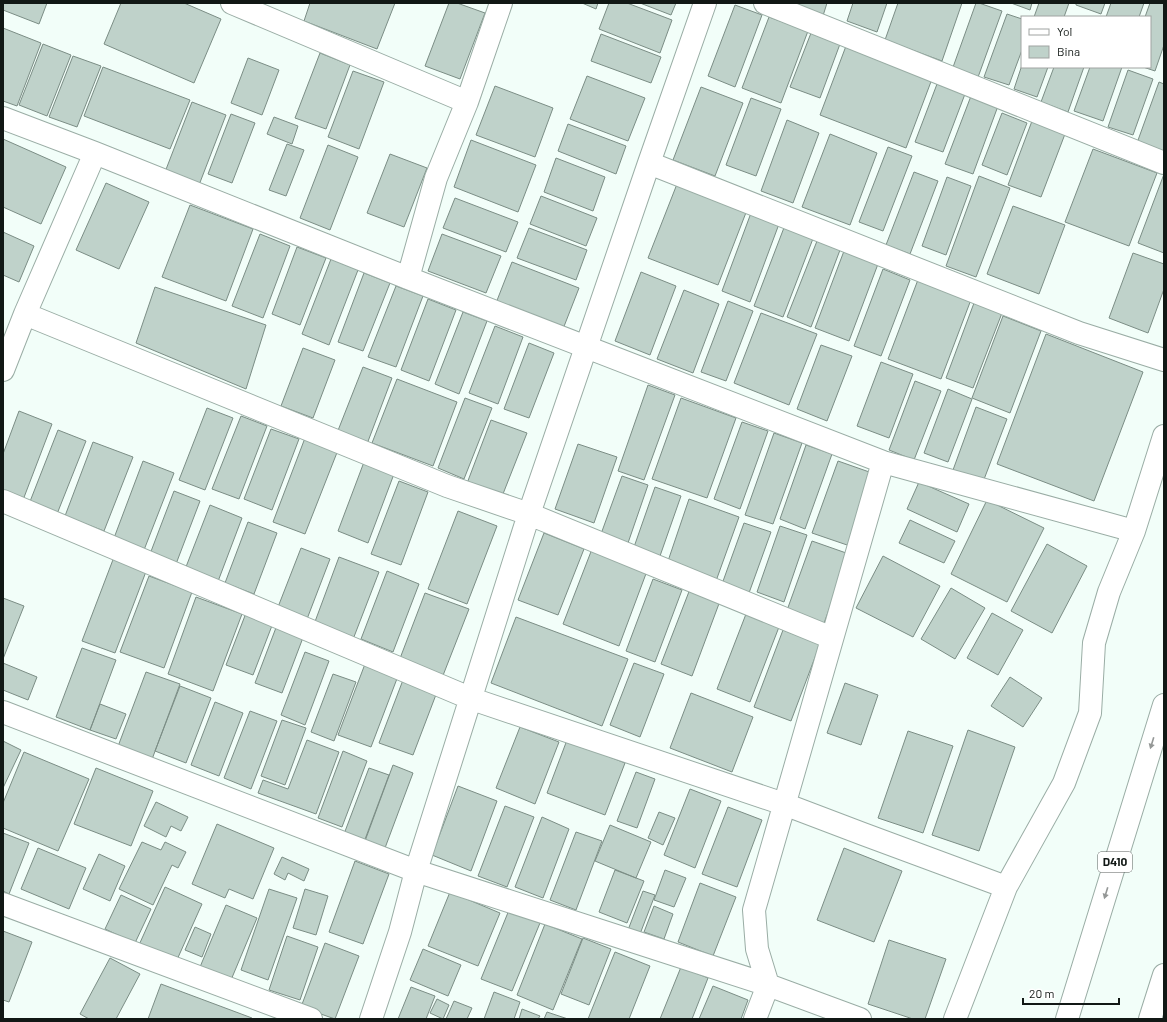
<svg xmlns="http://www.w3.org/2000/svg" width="1167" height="1022" font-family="Barlow,sans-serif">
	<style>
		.building { fill: #bfd2ca; stroke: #7b8d85 }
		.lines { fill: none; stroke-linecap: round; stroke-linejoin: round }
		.minor-casing { stroke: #9aada5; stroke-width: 24 }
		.trunk-casing { stroke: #9aada5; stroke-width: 24 }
		.minor { stroke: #fff; stroke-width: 22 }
		.trunk { stroke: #fff; stroke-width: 22 }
		.oneway { fill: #949796 }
		.labels { text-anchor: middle; stroke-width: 4; stroke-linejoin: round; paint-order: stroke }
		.shield { fill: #fff; stroke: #585d5b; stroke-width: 1 }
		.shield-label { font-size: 12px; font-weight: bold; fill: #111815 }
	</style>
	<rect width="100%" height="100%" fill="#f2fef9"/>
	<path class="building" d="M3,3h44l-8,21 -36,-14z
		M121,3h63l37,16 -27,64 -90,-39z
		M310,3h85l-18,46 -73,-28z
		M449,3h8l28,10 -25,66 -35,-13z
		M582,3h16l-2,6z
		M609,3h18l45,17 -12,33 -61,-24z
		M640,3h36l-5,12z
		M778,3h49l-5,16z
		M853,3h34l-10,29 -30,-11z
		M898,3h64l-20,58 -57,-21z
		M976,3h3l23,8 -25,69 -25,-10z
		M1011,3h21l-2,7z
		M1039,3h30l-5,14h-30z
		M1076,3h29l-4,11 -25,-9z
		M1111,3h33l-5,14h-33z
		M1150,3h14v42l-9,26 -12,-4h7v-50h-5z
		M735,5l27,10 -27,72 -27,-11z
		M1007,14l15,5v31l-13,35 -25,-8z
		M769,17l39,14 -27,72 -39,-15z
		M3,28l38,15 -24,63 -14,-5z
		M811,33l29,11 -20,54 -30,-11z
		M601,34l60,23 -10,26 -60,-22z
		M43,44l28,11 -24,61 -28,-11z
		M846,46l86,33 -26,69 -86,-33z
		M320,53l30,12 -24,64 -31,-11z
		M73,56l28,10 -24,61 -28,-10z
		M248,58l31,12 -17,45 -31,-12z
		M1022,65v2h26l-11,30 -23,-8z
		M103,67l87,33 -20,49 -86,-33z
		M1054,67h30l-16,45 -27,-10z
		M1090,67h32l-19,54 -29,-10z
		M1128,70l25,9 -20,56 -25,-8z
		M353,71l31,11 -25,67 -31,-12z
		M587,76l58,22 -17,43 -58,-22z
		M1159,82l5,2v67l-27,-8z
		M937,84l28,10 -22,58 -28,-10z
		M495,86l58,22 -18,49 -59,-22z
		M701,87l42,16 -28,73 -42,-16z
		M971,96l27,10 -25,68 -28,-10z
		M751,98l30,11 -25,67 -30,-11z
		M192,102l34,13 -27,70 -34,-13z
		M1002,113l25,10 -20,52 -25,-10z
		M231,114l24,9 -23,60 -24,-9z
		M274,117l24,9 -6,18 -25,-10z
		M787,120l32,13 -26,70 -32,-12z
		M1032,121l33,13 -24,63 -33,-12z
		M568,124l58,22 -10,28 -58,-23z
		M830,134l47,19 -27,72 -48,-18z
		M3,139l63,28 -25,57 -38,-17z
		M471,140l65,25 -18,47 -64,-25z
		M287,144l17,6 -18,46 -17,-6z
		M328,145l30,12 -28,73 -30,-12z
		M888,147l24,9 -29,75 -24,-9z
		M1093,149l64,24 -28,73 -64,-24z
		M390,154l37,14 -23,59 -37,-14z
		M556,158l49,19 -12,34 -49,-19z
		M914,172l24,9 -28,73 -24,-9z
		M1164,174v79l-26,-10z
		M979,176l31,12 -34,89 -30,-11z
		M947,177l24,9 -25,69 -24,-9z
		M106,183l43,19 -30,67 -43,-19z
		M677,184l70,26 -29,75 -70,-27z
		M541,196l56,22 -11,28 -56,-22z
		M455,198l63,24 -12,30 -63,-24z
		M190,205l63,24 -27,72 -64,-24z
		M1013,206l52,19 -26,69 -52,-20z
		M751,213l28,11 -29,78 -28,-11z
		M785,225l29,11 -31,81 -29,-11z
		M529,228l58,22 -11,30 -59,-22z
		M3,232l31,14 -15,36 -16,-7z
		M260,234l30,12 -27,72 -31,-12z
		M442,234l59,22 -15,37 -58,-22z
		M817,241l23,9 -29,77 -24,-10z
		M297,247l29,11 -26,67 -28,-11z
		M844,251l34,13 -29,77 -34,-13z
		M1133,253l31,11v25l-16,44 -39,-15z
		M331,259l27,11 -29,75 -27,-11z
		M512,262l67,26 -16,41 -67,-26z
		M883,269l27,11 -29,76 -27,-10z
		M641,272l35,14 -26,69 -35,-14z
		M364,273l26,10 -27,68 -25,-9z
		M919,277l53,20 -31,82 -53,-20z
		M396,286l27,10 -27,71 -28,-10z
		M155,287l111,38 -20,64 -110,-46z
		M684,290l35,14 -26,69 -36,-14z
		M428,299l28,11 -27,71 -28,-11z
		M728,301l25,10 -27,70 -25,-9z
		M974,303l28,10 -29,75 -27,-10z
		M463,312l24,9 -28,73 -24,-10z
		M761,313l56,21 -28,71 -55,-22z
		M1003,316l38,15 -31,82 -38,-15z
		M495,326l28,11 -25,67 -29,-11z
		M1046,334l97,38 -49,129 -97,-37z
		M529,343l25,10 -25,65 -25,-9z
		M821,345l31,11 -25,65 -30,-12z
		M303,348l32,12 -22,58 -32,-12z
		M881,362l32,12 -24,64 -32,-12z
		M363,367l29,11 -25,66 -30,-11z
		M397,379l60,23 -24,64 -61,-23z
		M915,381l26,10 -27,69 -25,-10z
		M648,385l27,10 -31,85 -26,-9z
		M948,389l24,10 -24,63 -24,-9z
		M465,398l27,10 -28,71 -26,-11z
		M681,398l55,20 -29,80 -55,-19z
		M976,407l31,12 -24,63 -30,-12z
		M207,408l26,10 -28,72 -26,-10z
		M19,411l33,13 -29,76 -20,-7v-39z
		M241,416l26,10 -28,73 -27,-10z
		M491,420l36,13 -26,66 -35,-13z
		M742,422l26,9 -28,78 -26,-10z
		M271,429l28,10 -27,71 -28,-11z
		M58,430l28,11 -29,73 -28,-10z
		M774,433l28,10 -29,81 -28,-9z
		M305,438l33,12 -33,84 -32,-12z
		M93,442l40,15 -29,74 -39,-15z
		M578,444l39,13 -23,66 -39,-14z
		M806,445l26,9 -27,75 -25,-10z
		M143,461l31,12 -30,77 -30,-12z
		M838,461l37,13 -25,72 -38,-13z
		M364,462l30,12 -26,69 -30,-12z
		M622,476l26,9 -20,58 -27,-9z
		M399,481l29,11 -27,73 -30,-11z
		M919,482l50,22 -12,28 -50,-23z
		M655,487l26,9 -21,60 -26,-9z
		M174,491l26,10 -24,63 -26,-10z
		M689,499l50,18 -23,64 -49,-17z
		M987,500l57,28 -37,74 -56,-28z
		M210,505l32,13 -25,66 -33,-12z
		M458,511l39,15 -30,78 -39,-15z
		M910,520l45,21 -11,22 -45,-20z
		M248,522l29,11 -23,61 -29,-11z
		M744,523l27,9 -22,61 -27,-9z
		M780,526l27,9 -23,67 -27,-10z
		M544,533l40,16 -26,66 -40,-15z
		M812,541l37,13 -26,72 -37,-13z
		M1047,544l40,22 -35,67 -41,-22z
		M301,548l29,11 -23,60 -29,-12z
		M592,549l55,22 -28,75 -56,-22z
		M883,556l57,30 -27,51 -57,-29z
		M114,557l33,12 -32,84 -33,-12z
		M339,557l40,15 -27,70 -39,-15z
		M387,571l32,13 -26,68 -32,-13z
		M149,576l43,16 -28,76 -44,-16z
		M653,579l29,11 -27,72 -29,-11z
		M951,588l34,20 -30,51 -34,-20z
		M690,589l30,12 -28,75 -31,-12z
		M425,593l44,16 -27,69 -43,-17z
		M196,597l46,17 -29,77 -45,-17z
		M3,598l21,8 -21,53z
		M246,613l27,10 -20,52 -27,-10z
		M992,613l31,17 -25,45 -31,-17z
		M746,614l33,13 -29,75 -33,-13z
		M516,617l112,42 -26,67 -111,-43z
		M277,625l27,10 -22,58 -27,-10z
		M783,630l37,14 -29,77 -37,-14z
		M82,648l34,12 -26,70 -34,-13z
		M305,652l24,9 -24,64 -24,-10z
		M3,663l34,14 -9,23 -25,-10z
		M634,663l30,11 -24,63 -30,-12z
		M365,664l33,12 -27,71 -33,-12z
		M146,672l34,12 -29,78 -34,-13z
		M333,674l23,8 -22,59 -23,-9z
		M1010,677l32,21 -19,29 -32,-21z
		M403,680l34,12 -24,63 -34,-12z
		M845,683l33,12 -17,50 -34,-12z
		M180,686l31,12 -25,65 -31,-12z
		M691,693l62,24 -21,55 -62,-24z
		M215,702l28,11 -24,63 -28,-11z
		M100,704l26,10 -10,25 -26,-9z
		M250,711l27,10 -26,68 -27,-11z
		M282,720l24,8 -21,57 -24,-9z
		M520,727l39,15 -24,62 -39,-16z
		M968,730l47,17 -36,104 -47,-16z
		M908,731l45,15 -30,87 -45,-15z
		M307,740l32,12 -23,62 -58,-21 5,-13 25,9z
		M567,740l58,23 -20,52 -58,-22z
		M3,741l18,9 -18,38z
		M343,751l24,10 -25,66 -24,-9z
		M24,752l65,27 -31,72 -55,-23v-25z
		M393,765l20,8 -28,75 -20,-7z
		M96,768l57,23 -22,55 -57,-22z
		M369,768l20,7 -25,67 -20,-8z
		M636,772l19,7 -18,49 -20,-7z
		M458,786l39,15 -26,70 -39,-16z
		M690,789l31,12 -26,67 -31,-13z
		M156,802l32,15 -7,14 -10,-5 -5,11 -22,-11z
		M505,806l29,11 -27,70 -29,-11z
		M728,807l34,13 -25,67 -35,-13z
		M659,812l16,6 -12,27 -15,-7z
		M542,817l27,12 -26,69 -28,-11z
		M217,824l57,24 -21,51 -24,-10 -4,9 -33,-14z
		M610,825l41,17 -15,36 -41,-17z
		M576,832l26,9 -26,69 -26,-10z
		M3,833l26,10 -20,51 -6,-3z
		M142,842l19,8 4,-8 21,10 -8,16 -6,-3 -19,40 -34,-16z
		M38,848l48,20 -17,41 -48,-20z
		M844,848l58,23 -28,71 -57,-22z
		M99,854l26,12 -15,35 -27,-12z
		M282,857l27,12 -5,12 -16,-8 -3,7 -11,-6z
		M355,861l34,13 -26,70 -34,-12z
		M615,870l29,11 -17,42 -28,-11z
		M665,870l21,8 -12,29 -20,-7z
		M700,883l36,14 -23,59 -35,-14z
		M165,887l37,17 -26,58 -37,-17z
		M269,889l28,9 -29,82 -27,-10z
		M305,889l23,7 -12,39 -23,-7z
		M643,891l12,4 -15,39 -12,-4z
		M450,892l50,21 -22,53 -50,-20z
		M121,895l30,14 -16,34 -30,-14z
		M226,905l31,13 -26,62 -31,-13z
		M654,906l19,8 -9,25 -20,-7z
		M509,910l31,13 -28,68 -31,-12z
		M545,924l37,15 -29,71 -36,-15z
		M195,927l16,7 -9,23 -17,-7z
		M3,931l29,11 -23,60 -6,-2z
		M287,936l31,11 -18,53 -31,-10z
		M583,938l28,11 -22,56 -28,-11z
		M889,940l57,19 -21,60h-12l-45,-15z
		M325,943l34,13 -24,63 -34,-12z
		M423,949l38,16 -13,31 -38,-16z
		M615,952l35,14 -21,53h-41z
		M110,958l30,16 -24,45h-27l-9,-5z
		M681,967l27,11 -16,41h-32z
		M161,984l91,34v1h-104z
		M713,986l35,14 -7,19h-42z
		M411,987l24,9 -9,23h-28z
		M494,992l26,10 -6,17h-30z
		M437,999l12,6 -6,14 -13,-6z
		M454,1001l18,7 -5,11h-21z
		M522,1009l18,7 -2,3h-19z
		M547,1012l21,7h-24z"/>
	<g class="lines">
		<defs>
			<path id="minor" d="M232,3l235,99
				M765,3l399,160
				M3,118l92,35 313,125 475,184 251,69
				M649,163l430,170 85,27
				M408,278l28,-100 31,-76 34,-99
				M25,314l422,172 82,28 303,124
				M3,370l22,-56 70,-161
				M3,501l469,198 312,105 79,30 143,53
				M3,712l413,159 352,114 92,34
				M3,904l308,115
				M371,1019l29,-87 16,-61 113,-357 120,-351 56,-160
				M755,1019l13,-34 -11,-36 -3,-39 129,-448
				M955,1019l51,-132 58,-104 26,-70 4,-70 15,-51 25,-61 30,-95"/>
			<path id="trunk" d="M1067,1019l97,-314
				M1150,1019l14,-44"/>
		</defs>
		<use href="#minor" class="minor-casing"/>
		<use href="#trunk" class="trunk-casing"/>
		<use href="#minor" class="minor"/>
		<use href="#trunk" class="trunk"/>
	</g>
	<defs><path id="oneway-solid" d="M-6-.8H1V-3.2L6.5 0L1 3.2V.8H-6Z"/></defs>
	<g class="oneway">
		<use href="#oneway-solid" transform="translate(1152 743) rotate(107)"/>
		<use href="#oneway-solid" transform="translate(1106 893) rotate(107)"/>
	</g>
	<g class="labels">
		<rect class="shield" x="1098" y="852" width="34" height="20" rx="3"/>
		<g class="shield-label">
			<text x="1115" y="866">D410</text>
		</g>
	</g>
	<rect width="1167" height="1022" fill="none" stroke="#111815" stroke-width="8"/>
	<rect x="1021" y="16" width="130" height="52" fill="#ffffff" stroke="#a0a3a1"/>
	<rect x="1029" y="29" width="20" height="6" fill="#ffffff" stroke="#a0a3a1"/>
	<text x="1057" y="36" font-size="12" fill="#111815">Yol</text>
	<rect x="1029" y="46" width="20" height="12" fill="#bfd2ca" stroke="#a0a3a1"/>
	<text x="1057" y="56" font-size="12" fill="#111815">Bina</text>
	<path d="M1023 998v6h96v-6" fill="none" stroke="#111815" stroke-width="2"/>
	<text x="1029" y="998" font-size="12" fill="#111815" stroke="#ffffff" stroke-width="3" paint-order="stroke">20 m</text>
</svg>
